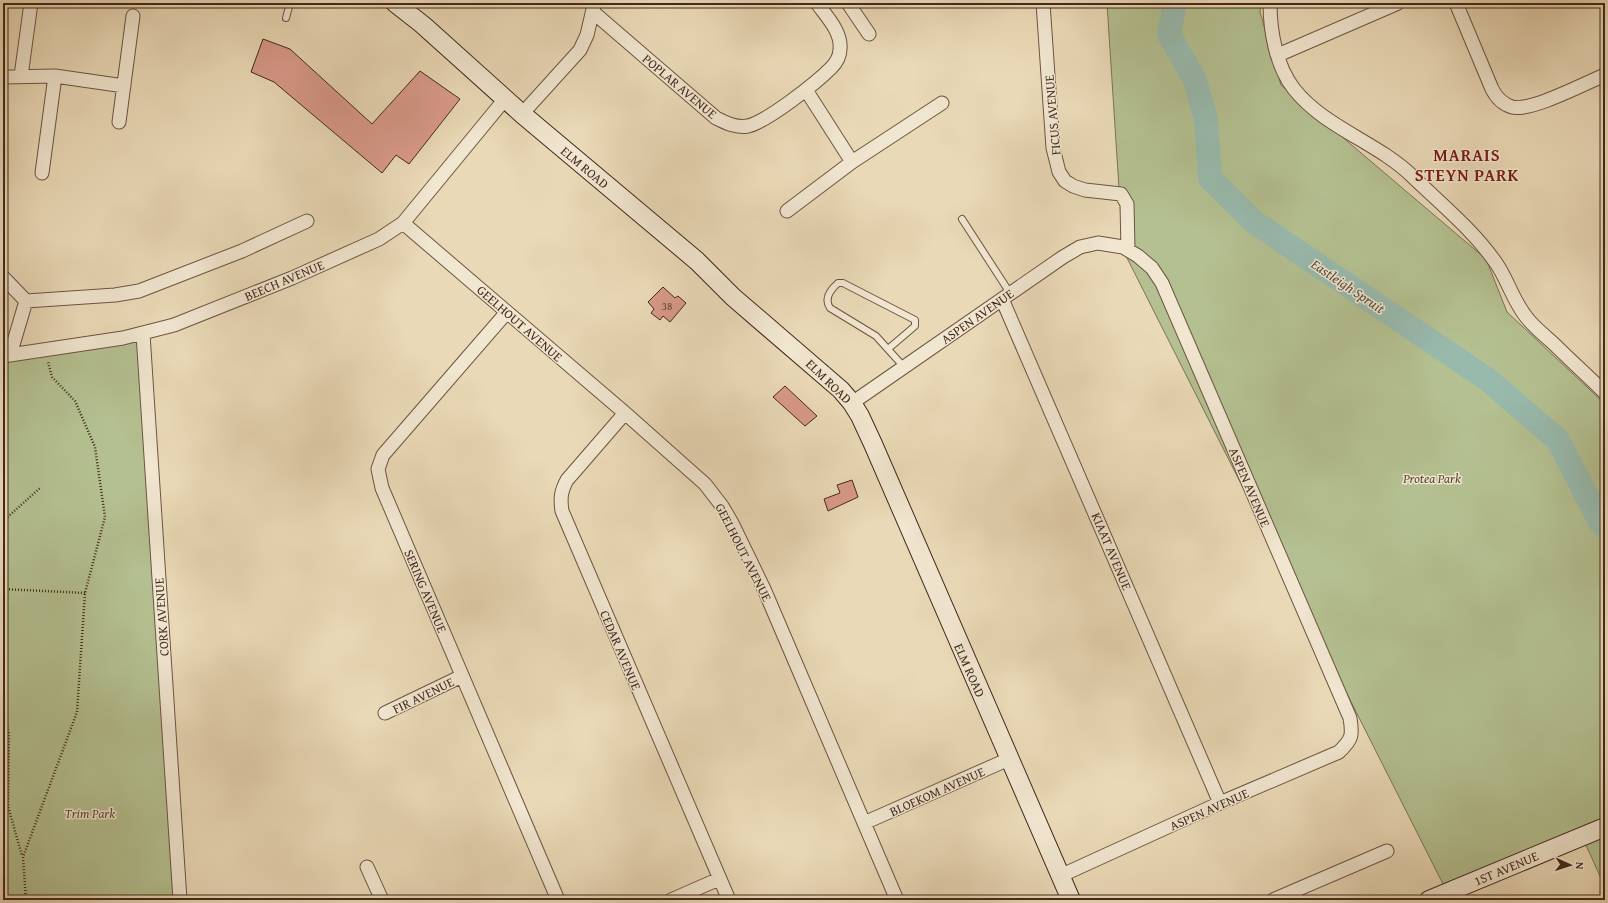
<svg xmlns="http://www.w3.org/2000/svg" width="1608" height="903" font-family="'Gentium Book Plus',serif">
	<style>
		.green { fill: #b4c091; stroke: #7b7456 }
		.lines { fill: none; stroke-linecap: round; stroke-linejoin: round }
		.river { stroke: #98baad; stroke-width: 24 }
		.building { fill: #d99a8a; stroke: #42281b }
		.lane-casing { stroke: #6c5442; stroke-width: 8 }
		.street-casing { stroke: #6c5442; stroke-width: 15 }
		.secondary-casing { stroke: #42281b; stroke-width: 20 }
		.path { stroke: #42281b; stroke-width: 2.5; stroke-dasharray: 1 2; stroke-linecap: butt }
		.lane { stroke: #f1e6d0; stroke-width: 6 }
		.street { stroke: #f1e6d0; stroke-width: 13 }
		.secondary { stroke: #f1e6d0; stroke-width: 18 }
		.labels { text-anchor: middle; stroke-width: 3; stroke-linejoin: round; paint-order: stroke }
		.number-label { font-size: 11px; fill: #684437 }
		.street-label { font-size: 13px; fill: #42281b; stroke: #f1e6d0 }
		.park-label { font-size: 13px; font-style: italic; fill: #594633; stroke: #f1e6d0 }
		.water-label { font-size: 14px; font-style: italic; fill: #584c40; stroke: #f1e6d0 }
		.district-label { font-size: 17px; font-weight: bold; letter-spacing: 1px; fill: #7a1f14; stroke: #f1e6d0 }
	</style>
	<rect width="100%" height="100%" fill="#ead9b7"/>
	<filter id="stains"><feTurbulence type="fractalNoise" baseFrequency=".005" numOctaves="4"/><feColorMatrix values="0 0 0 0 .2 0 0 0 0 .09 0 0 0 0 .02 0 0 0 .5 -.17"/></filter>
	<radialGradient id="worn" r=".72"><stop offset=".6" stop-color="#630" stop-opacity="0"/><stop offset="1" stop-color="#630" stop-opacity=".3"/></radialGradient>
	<path class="green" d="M1107,3h154l-1,9 21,73 205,174 21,53 98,92v483l-25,-55 -134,58 -323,-640z
		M141,333l43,567h-181v-543z"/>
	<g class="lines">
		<path class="river" d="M1175,3l-6,32 25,43 12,41 4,59 44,44 233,157 71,61 42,82 5,5"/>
	</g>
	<path class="building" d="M263,39l27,10 82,75 48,-53 40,28 -51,65 -13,-9 -14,18 -108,-91 -23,-10z
		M663,287l12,11 3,-2 8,7 -16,19 -7,-6 -3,4 -9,-7 3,-4 -6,-7z
		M785,386l32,30 -12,10 -32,-29z
		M852,480l6,17 -30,14 -4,-12 16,-6 -3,-8z"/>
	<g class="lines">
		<defs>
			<path id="lane" d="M286,18l4,-15
				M962,219l48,74
				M888,349l27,-23v-6l-72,-37h-5c-8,7 -14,16 -8,25l46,28 28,31"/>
			<path id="street" d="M848,3l21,31
				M1043,3l10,145 6,24 6,9 8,5 12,4 36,4 6,10 1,46
				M1270,3c0,28 6,63 24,86 31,39 83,53 118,87 29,28 61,54 84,87 12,17 17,38 31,55 7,9 17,17 26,25 17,17 35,33 52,50
				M1456,3l36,86c4,8 10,15 20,18 19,5 73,-24 93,-32
				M593,12l123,106c10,5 20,10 32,8 20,-5 68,-43 83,-58 5,-5 9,-12 9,-19 2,-17 -14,-33 -23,-46
				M1278,55l120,-52
				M21,76l10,-73
				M3,77l52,-1 69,10
				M522,114l58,-64 7,-15 7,-30
				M119,122l14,-106
				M852,162l90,-59
				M42,173l13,-97
				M787,211l65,-49 -46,-72
				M403,223l222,190 80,71 17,22 10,17 32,66 133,311
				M3,277l23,24
				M1002,299l218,504
				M507,312l-124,143 -5,14 4,19 176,412
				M143,334l37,566
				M10,355l16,-54 89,-6 24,-4 103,-40 65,-30
				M3,356l120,-18 51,-13 118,-47 87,-39 24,-16 102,-124
				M852,403l211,-146 17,-10 18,-4 25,4 15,9 14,12 10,15 188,435c3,18 2,21 -11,34l-119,51 -160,73
				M625,413l-58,67c-6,11 -7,18 -5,31l167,389
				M385,713l77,-37
				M864,823l145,-64
				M367,867l15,33
				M671,900l48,-21
				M1273,900l114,-49"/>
			<path id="secondary" d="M395,3l28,22 99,89 175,147 36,36 108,93 11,13 8,13 13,28 198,456
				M1429,900l176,-73"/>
		</defs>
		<use href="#lane" class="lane-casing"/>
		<use href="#street" class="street-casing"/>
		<use href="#secondary" class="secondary-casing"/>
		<path class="path" d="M3,521l38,-34
			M3,589l82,4
			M3,709l6,25 -1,72 14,50
			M26,900l-3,-43 54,-145 8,-119 20,-76 -10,-70 -20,-46 -23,-24 -4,-15"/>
		<use href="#lane" class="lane"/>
		<use href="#street" class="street"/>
		<use href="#secondary" class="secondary"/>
	</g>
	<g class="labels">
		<g class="number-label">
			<text x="667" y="310">38</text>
		</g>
		<g class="street-label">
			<text transform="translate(680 86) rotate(40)" y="5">POPLAR AVENUE</text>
			<text transform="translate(1052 115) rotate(-95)" y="5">FICUS AVENUE</text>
			<text transform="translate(585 167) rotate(40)" y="5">ELM ROAD</text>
			<text transform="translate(284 280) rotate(-23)" y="5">BEECH AVENUE</text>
			<text transform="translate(977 316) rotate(-35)" y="5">ASPEN AVENUE</text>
			<text transform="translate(520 323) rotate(41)" y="5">GEELHOUT AVENUE</text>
			<text transform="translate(829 381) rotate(44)" y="5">ELM ROAD</text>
			<text transform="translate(1250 487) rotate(67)" y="5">ASPEN AVENUE</text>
			<text transform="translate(1112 551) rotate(67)" y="5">KIAAT AVENUE</text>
			<text transform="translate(744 552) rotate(63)" y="5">GEELHOUT AVENUE</text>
			<text transform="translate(426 591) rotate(67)" y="5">SERING AVENUE</text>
			<text transform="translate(161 617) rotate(-94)" y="5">CORK AVENUE</text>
			<text transform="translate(621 650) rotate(67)" y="5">CEDAR AVENUE</text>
			<text transform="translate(970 670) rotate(66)" y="5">ELM ROAD</text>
			<text transform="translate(423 695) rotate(-26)" y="5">FIR AVENUE</text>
			<text transform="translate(937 791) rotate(-24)" y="5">BLOEKOM AVENUE</text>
			<text transform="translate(1209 809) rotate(-24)" y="5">ASPEN AVENUE</text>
			<text transform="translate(1506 868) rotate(-23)" y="5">1ST AVENUE</text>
		</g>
		<g class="park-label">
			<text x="1432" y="483">Protea Park</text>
			<text x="90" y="818">Trim Park</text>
		</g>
		<g class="water-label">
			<text transform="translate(1348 286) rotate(34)" y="5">Eastleigh Spruit</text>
		</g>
		<g class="district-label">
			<text x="1467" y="161">MARAIS<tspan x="1467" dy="20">STEYN PARK</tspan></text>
		</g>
	</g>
	<rect width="1608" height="903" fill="none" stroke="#ead9b7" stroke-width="16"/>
	<rect x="4" y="4" width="1600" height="895" fill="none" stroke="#42281b" stroke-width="2"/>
	<rect x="8" y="8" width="1592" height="887" fill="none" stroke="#42281b"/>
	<g transform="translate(1570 865) rotate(93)" stroke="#f1e6d0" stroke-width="3" paint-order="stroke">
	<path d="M0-3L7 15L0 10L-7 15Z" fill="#42281b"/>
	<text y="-6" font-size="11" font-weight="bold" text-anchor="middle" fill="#42281b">N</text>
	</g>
	<rect width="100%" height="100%" filter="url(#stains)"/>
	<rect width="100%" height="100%" fill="url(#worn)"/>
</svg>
